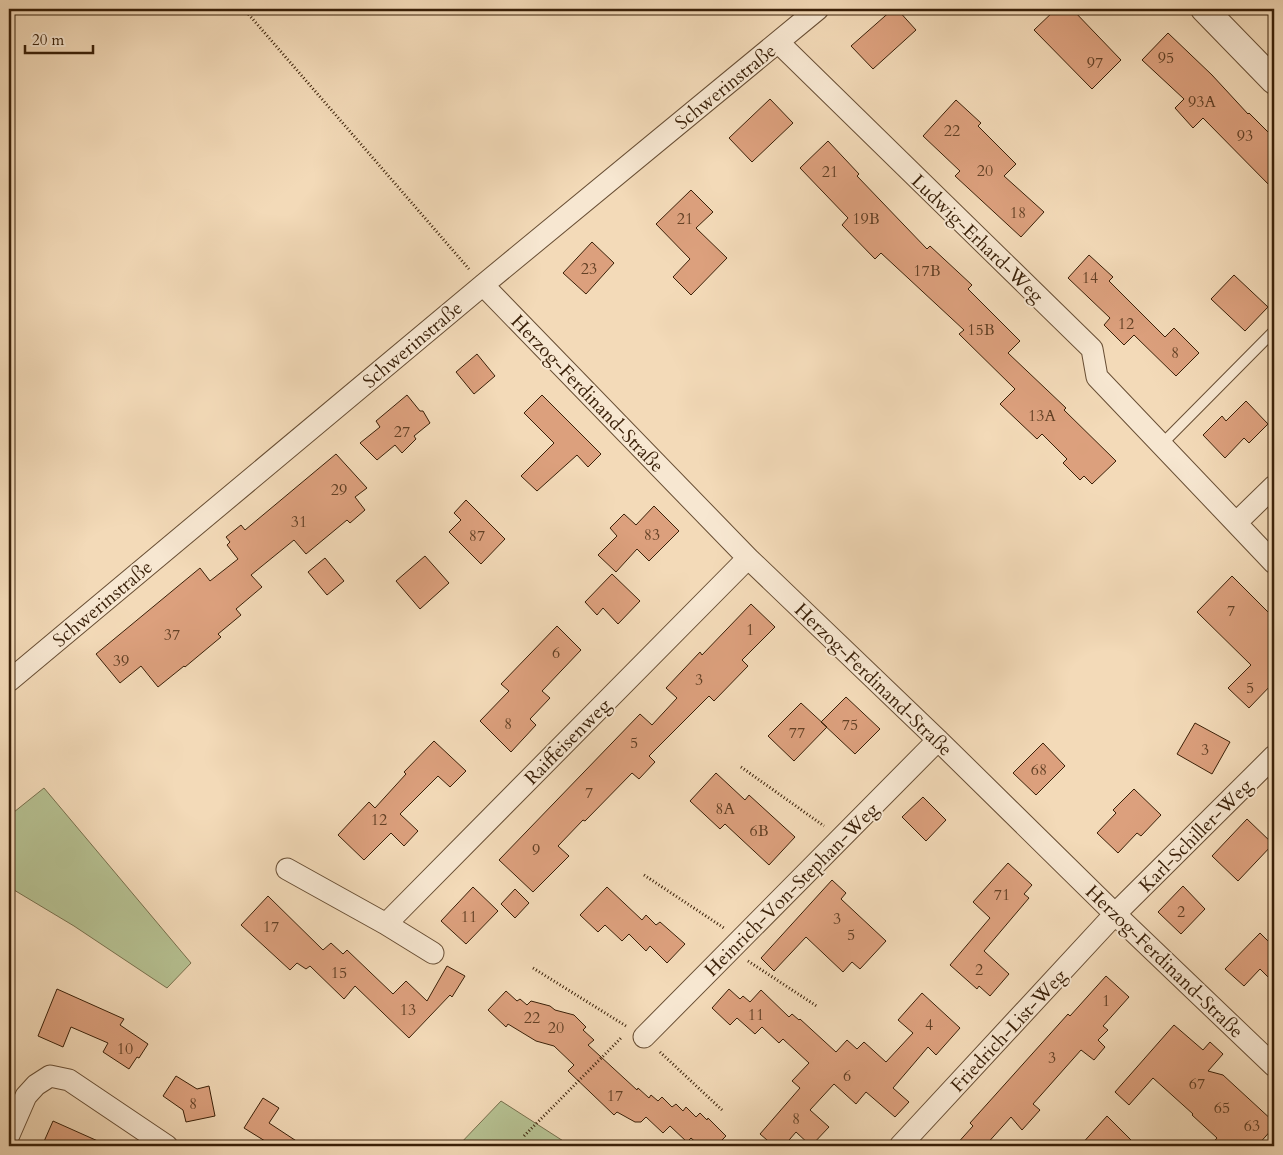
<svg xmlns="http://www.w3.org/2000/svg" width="1283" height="1155" font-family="Cardo,serif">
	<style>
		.green { fill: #b6c192; stroke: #78704d }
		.building { fill: #dca07d; stroke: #3a2008 }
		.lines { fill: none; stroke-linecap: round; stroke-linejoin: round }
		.service-casing { stroke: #684e34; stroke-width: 12 }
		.minor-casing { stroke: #684e34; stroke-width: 23 }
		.tertiary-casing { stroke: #684e34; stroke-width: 28 }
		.path { stroke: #3a2008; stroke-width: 3; stroke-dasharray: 1 2.5; stroke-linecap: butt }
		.service { stroke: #f7e7d1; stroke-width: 10 }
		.minor { stroke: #f7e7d1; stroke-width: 21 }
		.tertiary { stroke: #f7e7d1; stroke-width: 26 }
		.labels { text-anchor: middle; stroke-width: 4; stroke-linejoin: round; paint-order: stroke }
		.number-label { font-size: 16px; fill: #624025 }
		.street-label { font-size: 19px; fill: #3a2008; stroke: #f7e7d1 }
	</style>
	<rect width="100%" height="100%" fill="#f3dab8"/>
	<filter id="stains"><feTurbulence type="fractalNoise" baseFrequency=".004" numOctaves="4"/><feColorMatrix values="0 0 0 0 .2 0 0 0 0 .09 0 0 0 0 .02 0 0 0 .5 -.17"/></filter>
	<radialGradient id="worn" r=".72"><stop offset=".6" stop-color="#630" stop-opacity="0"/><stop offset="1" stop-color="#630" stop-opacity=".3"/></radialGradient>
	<path class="green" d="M44,788l147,175 -24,25 -93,-62 -65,-39v-71z
		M501,1101l70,45h-113z"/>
	<path class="building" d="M893,9h4l19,21 -43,39 -22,-23z
		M1056,9h16l49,51 -29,29 -58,-59z
		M1168,33l44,42 36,39 1,-1 25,25v52l-71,-72 -10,10 -18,-20 9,-9 -42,-39z
		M770,99l23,24 -41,39 -23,-24z
		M956,100l25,23 -3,3 38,38 -12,12 40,36 -23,25 -66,-61 5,-5 -37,-35z
		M828,141l31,33 -2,2 70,73 3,-3 42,39 -4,4 52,52 -12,12 58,55 -2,2 52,51 -24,23 -8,-8 -4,4 -17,-17 4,-4 -25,-25 -5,5 -37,-35 15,-15 -56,-55 5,-4 -83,-77 -6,6 -33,-34 6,-7 -48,-50z
		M691,190l22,22 -17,16 31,30 -36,37 -18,-18 17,-18 -34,-35z
		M592,242l22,21 -28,31 -23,-21z
		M1089,255l24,22 -4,4 56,56 9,-9 25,25 -23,23 -42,-41 -10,10 -20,-20 6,-7 -42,-40z
		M1234,275l34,32 -23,24 -34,-32z
		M477,354l18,22 -21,18 -18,-22z
		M407,395l13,16h3l7,12 -16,13 2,3 -14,14 -7,-8 -18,15 -17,-17 20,-16 -4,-6z
		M542,395l59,59 -13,13 -11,-12 -40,36 -16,-15 33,-33 -30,-30z
		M1246,401l22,23 -19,19 -5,-5 -19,20 -22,-23 19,-19 4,5z
		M336,454l31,34 -12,9 10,13 -15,13 -3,-3 -41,34 -12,-14 -43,35 11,12 -26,22 5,6 -23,19 3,3 -36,30 -1,-1 -26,21 -17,-21 -21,17 -24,-29 104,-86 10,13 28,-22 -11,-14 3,-3 -4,-5 15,-12 4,5z
		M466,500l39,39 -24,25 -32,-32 12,-12 -7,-7z
		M654,506l25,25 -30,30 -12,-12 -21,23 -18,-17 19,-19 -7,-8 14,-14 12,11z
		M425,556l24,27 -29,26 -24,-28z
		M325,558l19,23 -17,14 -19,-23z
		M612,574l28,27 -22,23 -15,-16 -6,7 -12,-13z
		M1232,576l42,42v64l-25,26 -21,-20 23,-23 -54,-53z
		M751,604l24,23 -33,33 6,6 -34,35 -5,-5 -60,60 6,6 -16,17 -7,-6 -47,48 -2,-1 -25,26 11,10 -36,36 -34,-32 141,-146 12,11 25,-27 -11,-10 34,-36 2,3z
		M557,626l24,24 -39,41 8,7 -20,21 6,6 -25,27 -31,-31 29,-30 -8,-7z
		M846,697l34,32 -25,25 -34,-32z
		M801,703l26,24 -33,34 -26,-25z
		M1195,723l35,19 -18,32 -35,-20z
		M434,741l32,30 -16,16 -12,-11 -38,38 18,17 -14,15 -13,-13 -27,27 -26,-25 31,-33 6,6 31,-34 -2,-2z
		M1043,743l22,23 -29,29 -23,-22z
		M716,773l29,27 4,-5 46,42 -26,28 -44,-41 -5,5 -30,-28z
		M1134,789l27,26 -20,21 -4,-3 -19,20 -21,-20 19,-20 -3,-3z
		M923,797l23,23 -20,21 -24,-24z
		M1247,819l26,25 -35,37 -26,-25z
		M1008,863l24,22 -8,9 5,4 -45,53 25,23 -19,22 -11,-10 -2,3 -27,-24 40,-47 -17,-16z
		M832,880l14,13 -5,6 45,42 -26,28 -8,-7 -9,10 -37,-35 -32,34 -13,-13z
		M1183,886l22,23 -24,25 -23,-22z
		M473,887l25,24 -32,33 -25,-23z
		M607,887l35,33 4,-5 10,10 4,-3 25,22 -18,19 -17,-17 -4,5 -17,-17 -7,7 -17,-16 -7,7 -18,-17z
		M515,889l14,14 -14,15 -14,-14z
		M268,896l55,54 8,-7 12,11 4,-4 46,44 13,-13 21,20 20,-35 18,10 -13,21 -2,-2 -41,43 -54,-52 -11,13 -34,-33 -4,3 -9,-6 -7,7 -49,-45z
		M1260,933l14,14v36l-14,-14 -16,17 -19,-17z
		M1106,976l23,21 -26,29 5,4 -10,10 7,7 -11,13 -13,-10 -48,54 7,6 -18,20 -11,-13 -26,29h-30l18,-20 -3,-3 98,-109 2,2z
		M57,989l67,30 -4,6 28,19 -9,14 -2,-1 -8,12 -26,-17 5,-9 -37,-16 -8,20 -25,-11z
		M729,989l11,10 3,-3 7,6 11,-12 28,27 3,-3 7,6 1,-1 36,33 11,-12 10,9 7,-7 22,20 27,-29 -15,-13 24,-27 38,35 -24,27 -8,-8 -35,41 16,14 -14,15 -29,-25 -10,12 -22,-20 -24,26 19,17 -18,19 -15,-14 -12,14h-10l-14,-12 40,-46 -8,-7 17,-18 -26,-24 -4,4 -17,-16 -7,7 -18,-16 -7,7 -18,-17z
		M506,991l11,10 3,-2 7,6 4,-4 19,5 5,4 19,5 12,12 -3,3 11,10 -6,5 49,45 1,-2 11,10 2,-3 7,6 4,-4 10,10 4,-3 7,7 3,-4 10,10 4,-4 7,7 1,-2 18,18 -10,10h-16l-9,-8 -4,4 -17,-16 -7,7 -17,-16 -5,5h-6l-18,-10 -3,3 -46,-44 6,-6 -20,-19 -18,-5 -28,-17 -2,3 -18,-17z
		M1174,1025l29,25 7,-8 13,12 -15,17 15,4 51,47v5l-17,19h-47l7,-8 -25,-23 1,-1 -40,-36 -24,27 -14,-13z
		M176,1076l21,13 12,-3 6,30 -29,6 -3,-12 -20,-14z
		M263,1098l16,10 -10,15 35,23h-31l-29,-18z
		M1107,1116l30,30h-57z
		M53,1121l56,25h-67z"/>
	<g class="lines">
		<defs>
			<path id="service" d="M1162,444l112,-113"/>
			<path id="minor" d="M778,42l314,307 5,28 139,146
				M483,285l265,273 190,182 177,174 159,152
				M1274,486l-38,37 38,40
				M9,681l474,-396 335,-276
				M287,869l99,55 362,-366
				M386,924l47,29
				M644,1037l294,-297
				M9,1135l17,-39 10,-11 14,-9 19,4 98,66
				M900,1146l215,-232 159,-158"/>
			<path id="tertiary" d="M1204,9l70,72"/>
		</defs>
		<use href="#service" class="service-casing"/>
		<use href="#minor" class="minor-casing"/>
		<use href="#tertiary" class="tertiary-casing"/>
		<path class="path" d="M244,9l225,260
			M741,767l83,59
			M644,875l80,53
			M748,961l70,46
			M533,968l93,58
			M660,1052l62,58
			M524,1136l98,-99"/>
		<use href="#service" class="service"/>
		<use href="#minor" class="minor"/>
		<use href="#tertiary" class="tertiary"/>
	</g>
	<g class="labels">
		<g class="number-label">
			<text x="1166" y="63">95</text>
			<text x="1095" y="68">97</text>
			<text x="1202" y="107">93A</text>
			<text x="952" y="136">22</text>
			<text x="1245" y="141">93</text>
			<text x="985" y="176">20</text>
			<text x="830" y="177">21</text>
			<text x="1018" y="218">18</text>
			<text x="685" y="224">21</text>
			<text x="866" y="224">19B</text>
			<text x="589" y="274">23</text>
			<text x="927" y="276">17B</text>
			<text x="1090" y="283">14</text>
			<text x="1126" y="329">12</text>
			<text x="981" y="335">15B</text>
			<text x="1175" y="358">8</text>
			<text x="1042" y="421">13A</text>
			<text x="402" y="437">27</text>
			<text x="339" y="495">29</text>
			<text x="299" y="527">31</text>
			<text x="652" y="540">83</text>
			<text x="477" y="541">87</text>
			<text x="1231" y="616">7</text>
			<text x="750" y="635">1</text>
			<text x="172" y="640">37</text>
			<text x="556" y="658">6</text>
			<text x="121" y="666">39</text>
			<text x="699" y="685">3</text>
			<text x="1250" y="693">5</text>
			<text x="508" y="729">8</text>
			<text x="850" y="730">75</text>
			<text x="797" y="738">77</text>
			<text x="634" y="748">5</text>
			<text x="1205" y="755">3</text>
			<text x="1039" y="775">68</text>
			<text x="589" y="798">7</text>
			<text x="725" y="814">8A</text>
			<text x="379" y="825">12</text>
			<text x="759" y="836">6B</text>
			<text x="536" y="855">9</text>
			<text x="1002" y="900">71</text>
			<text x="1181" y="917">2</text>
			<text x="469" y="922">11</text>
			<text x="837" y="924">3</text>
			<text x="271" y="932">17</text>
			<text x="851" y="940">5</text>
			<text x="979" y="975">2</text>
			<text x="339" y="978">15</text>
			<text x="1106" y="1006">1</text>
			<text x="408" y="1015">13</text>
			<text x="756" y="1020">11</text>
			<text x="532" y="1023">22</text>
			<text x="929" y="1030">4</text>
			<text x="556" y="1033">20</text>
			<text x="125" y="1054">10</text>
			<text x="1052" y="1063">3</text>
			<text x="847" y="1081">6</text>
			<text x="1197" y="1089">67</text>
			<text x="615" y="1101">17</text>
			<text x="193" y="1109">8</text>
			<text x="1222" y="1113">65</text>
			<text x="796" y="1124">8</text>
			<text x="1252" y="1131">63</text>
		</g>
		<g class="street-label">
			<text transform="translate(725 86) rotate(-39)" y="7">Schwerinstraße</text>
			<text transform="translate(978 238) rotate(44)" y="7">Ludwig-Erhard-Weg</text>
			<text transform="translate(412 344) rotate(-40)" y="7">Schwerinstraße</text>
			<text transform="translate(588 393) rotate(46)" y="7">Herzog-Ferdinand-Straße</text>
			<text transform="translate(102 603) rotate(-40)" y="7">Schwerinstraße</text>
			<text transform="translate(874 679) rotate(44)" y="7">Herzog-Ferdinand-Straße</text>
			<text transform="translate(567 741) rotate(-45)" y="7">Raiffeisenweg</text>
			<text transform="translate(1195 835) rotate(-45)" y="7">Karl-Schiller-Weg</text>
			<text transform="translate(791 889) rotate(-45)" y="7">Heinrich-Von-Stephan-Weg</text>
			<text transform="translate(1165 961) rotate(44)" y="7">Herzog-Ferdinand-Straße</text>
			<text transform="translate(1008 1030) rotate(-47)" y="7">Friedrich-List-Weg</text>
		</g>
	</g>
	<rect width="1283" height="1155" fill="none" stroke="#f3dab8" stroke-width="30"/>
	<rect x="10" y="10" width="1263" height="1135" fill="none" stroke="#3a2008" stroke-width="2.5"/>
	<rect x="15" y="15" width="1253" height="1125" fill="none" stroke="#3a2008"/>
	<path d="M25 45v8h68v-8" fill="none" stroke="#3a2008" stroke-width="2.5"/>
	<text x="32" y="45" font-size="15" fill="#3a2008" stroke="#f7e7d1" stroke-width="4" paint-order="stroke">20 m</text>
	<rect width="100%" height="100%" filter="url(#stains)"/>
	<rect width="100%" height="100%" fill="url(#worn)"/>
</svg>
